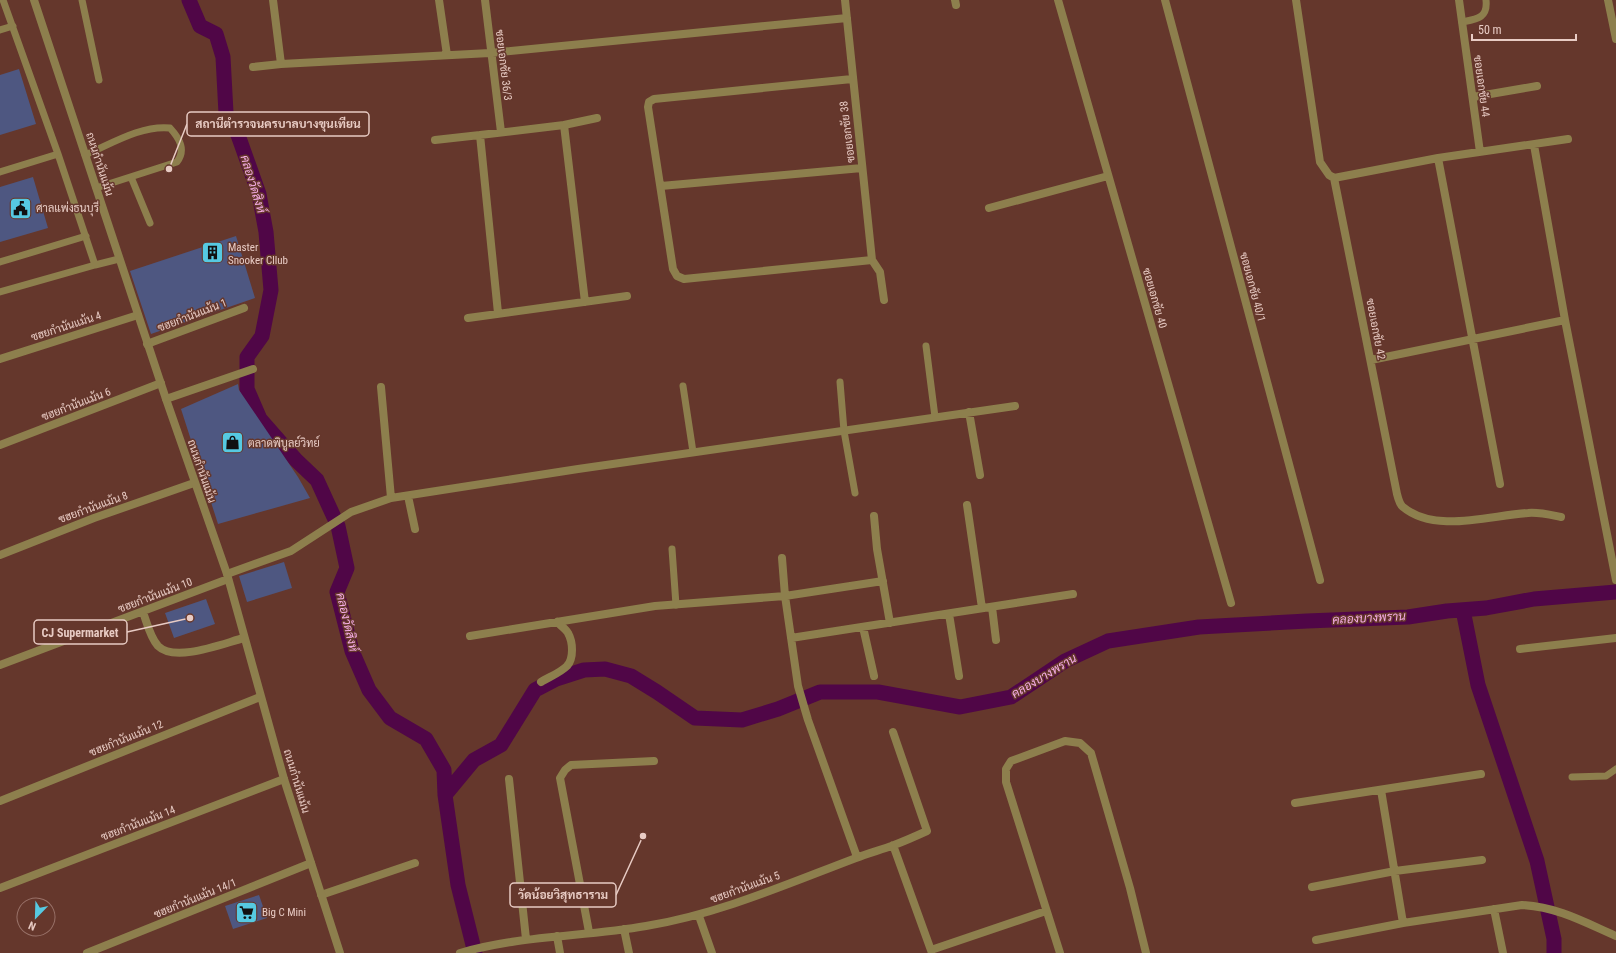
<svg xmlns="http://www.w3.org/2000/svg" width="1616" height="953" font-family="'Roboto Condensed',Sarabun,sans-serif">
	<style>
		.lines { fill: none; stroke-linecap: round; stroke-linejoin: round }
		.canal { stroke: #500647; stroke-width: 15 }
		.building { fill: #4e5781 }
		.service { stroke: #8d7f4d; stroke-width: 7 }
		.minor { stroke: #8d7f4d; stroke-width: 8 }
		.tertiary { stroke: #8d7f4d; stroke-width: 8 }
		.labels { text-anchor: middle; stroke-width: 3; stroke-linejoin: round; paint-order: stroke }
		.street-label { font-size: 11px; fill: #e8cbc4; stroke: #65372c }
		.poi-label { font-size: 11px; fill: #e8cbc4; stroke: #65372c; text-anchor: start }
		.water-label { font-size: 12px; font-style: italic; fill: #f6ade7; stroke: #65372c }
		.leader { fill: none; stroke: #e8cbc4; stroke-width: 1.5 }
		.callout-dot { fill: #e8cbc4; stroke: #65372c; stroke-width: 1.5 }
		.callout { fill: #65372c; stroke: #e8cbc4; stroke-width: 1.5 }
		.callout-label { font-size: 12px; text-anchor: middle; font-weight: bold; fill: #e8cbc4 }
	</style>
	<rect width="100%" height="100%" fill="#65372c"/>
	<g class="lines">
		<path class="canal" d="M189,0l11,26 16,8 7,23 3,56 12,22 21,59 7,38 5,58 -9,46 -15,21v32l13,30 36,41 21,20 21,46 9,42 -10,24 15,59 17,39 21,28 36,21 18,31 1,25 13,90 17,68
			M1463,610l15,75 59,176 17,78v14
			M445,795l29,-35 27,-15 34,-55 21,-11 28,-9 21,-1 26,7 26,16 38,26 47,2 36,-11 42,-17h58l82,15 51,-10 54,-36 43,-20 91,-14 108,-6 101,-4 39,-6 39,-3 48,-9 82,-7"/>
	</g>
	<path class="building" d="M19,69l17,55 -36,11v-60z
		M33,177l15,51 -48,14v-55z
		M236,236l19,62 -104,36 -21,-63z
		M238,384l1,6 59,87 12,21 -92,26 -37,-115z
		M284,562l8,26 -45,14 -8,-26z
		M206,599l9,25 -41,14 -9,-25z
		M259,895l8,23 -34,11 -8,-23z"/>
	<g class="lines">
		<path class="service" d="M3,0l55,154 37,111 24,-6
			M82,0l17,80
			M1462,22c15,-3 26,-4 24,-22
			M0,30l13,-4
			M85,155c26,-11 56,-30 85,-27 10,11 16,22 7,34l-81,26
			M0,172l58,-18
			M131,177l19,46
			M0,262l86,-26
			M0,292l95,-27
			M926,346l9,71
			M840,382l4,49 11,62
			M683,386l10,66
			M672,549l4,56
			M1572,777l34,-1 10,-7"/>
		<path class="minor" d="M273,0l8,64
			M439,0l8,55
			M485,0l16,132
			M845,0l27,260 8,12 4,28
			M955,0l1,5
			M1058,0l173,603
			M1165,0l155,580
			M1296,0l24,162 9,13 5,3 63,316c1,4 3,11 6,13 32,27 88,8 125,6 11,-1 23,2 33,4
			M1459,0l21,152
			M1608,0l8,39
			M253,67l28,-3 209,-11 357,-35
			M852,79l-198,20 -5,3 -1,5 25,162 4,7 7,3 188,-19
			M1473,97l64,-11
			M564,125l33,-7
			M435,140l45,-5
			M1534,145l31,175 51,260
			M1438,158l62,326
			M1334,178l104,-20 130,-19
			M661,186l201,-18
			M989,208l119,-32
			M498,313l-18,-178 84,-10 21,177
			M468,318l159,-22
			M147,344l97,-36
			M0,359l138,-44
			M1371,360l194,-40
			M381,387l10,111
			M166,399l87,-30
			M969,412l11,63
			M0,445l161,-62
			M408,496l7,33
			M967,505l15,103
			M874,516l3,33 13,74
			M0,555l94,-37 100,-35
			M227,574l64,-23 60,-39 40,-14 187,-29 437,-63
			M992,607l4,33
			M143,612c4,11 7,25 15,34 17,17 66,-3 86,-8
			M949,614l10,62
			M863,627l11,49
			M470,636l185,-30 130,-10 -3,-38
			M791,638l282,-44
			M1520,649l96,-11
			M0,665l228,-86
			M541,682c8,-5 19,-9 26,-16 7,-8 6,-24 1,-33 -2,-4 -8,-8 -11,-11
			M509,779l17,160
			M1381,790l22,133
			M0,801l260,-104
			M1295,803l186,-29
			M893,845l39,108
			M857,857l-49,-137 -10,-34 -13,-90 98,-15
			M1312,887l83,-16 87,-11
			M0,888l284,-109
			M321,895l94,-32
			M1494,909l9,44
			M699,916l13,37
			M624,929l5,24
			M589,932l-29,-154 5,-8 6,-5 83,-4
			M557,936l3,17
			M1316,940l87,-17 119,-18c36,2 62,17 94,31
			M931,950l115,-39
			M87,953l224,-90
			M460,953c61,-18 124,-16 186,-27 73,-12 141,-42 210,-68 12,-5 25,-8 38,-13 11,-4 22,-9 33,-14l-34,-99
			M1060,953l-54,-171v-13l5,-8 54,-20 15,2 11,10 39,135 16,65"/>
		<path class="tertiary" d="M34,0l132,399 61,175 57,205 56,174"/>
	</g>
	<defs>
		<symbol id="civic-square" viewBox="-11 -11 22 22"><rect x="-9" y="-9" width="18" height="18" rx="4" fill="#56c9e1" stroke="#65372c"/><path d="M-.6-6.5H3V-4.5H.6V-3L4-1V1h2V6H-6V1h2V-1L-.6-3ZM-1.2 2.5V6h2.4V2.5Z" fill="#111"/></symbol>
		<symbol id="building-square" viewBox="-11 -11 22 22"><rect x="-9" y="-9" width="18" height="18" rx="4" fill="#56c9e1" stroke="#65372c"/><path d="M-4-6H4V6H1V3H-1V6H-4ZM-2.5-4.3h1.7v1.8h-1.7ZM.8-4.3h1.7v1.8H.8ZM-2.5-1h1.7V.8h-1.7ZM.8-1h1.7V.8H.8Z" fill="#111"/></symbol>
		<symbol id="shop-square" viewBox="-11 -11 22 22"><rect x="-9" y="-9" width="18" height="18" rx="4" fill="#56c9e1" stroke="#65372c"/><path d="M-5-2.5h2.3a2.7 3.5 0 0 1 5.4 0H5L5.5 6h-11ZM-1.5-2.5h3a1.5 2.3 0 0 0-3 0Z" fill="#111"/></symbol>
		<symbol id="supermarket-square" viewBox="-11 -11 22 22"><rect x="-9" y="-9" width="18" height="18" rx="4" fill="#56c9e1" stroke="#65372c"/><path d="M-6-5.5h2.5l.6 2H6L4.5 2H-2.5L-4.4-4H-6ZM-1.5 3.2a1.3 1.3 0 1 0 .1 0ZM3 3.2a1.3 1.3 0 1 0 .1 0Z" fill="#111"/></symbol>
	</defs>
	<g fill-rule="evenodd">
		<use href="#civic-square" x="8" y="196" width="25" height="25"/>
		<use href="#building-square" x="200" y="240" width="25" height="25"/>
		<use href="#shop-square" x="220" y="430" width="25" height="25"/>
		<use href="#supermarket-square" x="234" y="900" width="25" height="25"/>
	</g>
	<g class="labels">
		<g class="street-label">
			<text transform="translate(504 65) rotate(83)" y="4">ซอยเอกชัย 36/3</text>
			<text transform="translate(1482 86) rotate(82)" y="4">ซอยเอกชัย 44</text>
			<text transform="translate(847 132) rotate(-97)" y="4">ซอยเอกชัย 38</text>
			<text transform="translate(100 164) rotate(72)" y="4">ถนนกำนันแม้น</text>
			<text transform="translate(1253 287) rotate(75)" y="4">ซอยเอกชัย 40/1</text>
			<text transform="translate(1155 298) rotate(74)" y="4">ซอยเอกชัย 40</text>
			<text transform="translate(192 315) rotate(-21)" y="4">ซฮยกำนันแม้น 1</text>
			<text transform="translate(66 326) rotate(-18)" y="4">ซฮยกำนันแม้น 4</text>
			<text transform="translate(1376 329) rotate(79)" y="4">ซอยเอกชัย 42</text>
			<text transform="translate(76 404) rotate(-21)" y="4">ซฮยกำนันแม้น 6</text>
			<text transform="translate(202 471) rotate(71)" y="4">ถนนกำนันแม้น</text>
			<text transform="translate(93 507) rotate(-20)" y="4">ซฮยกำนันแม้น 8</text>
			<text transform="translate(155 595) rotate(-21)" y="4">ซฮยกำนันแม้น 10</text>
			<text transform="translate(126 738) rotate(-22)" y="4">ซฮยกำนันแม้น 12</text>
			<text transform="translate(297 781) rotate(73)" y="4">ถนนกำนันแม้น</text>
			<text transform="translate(138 823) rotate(-21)" y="4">ซฮยกำนันแม้น 14</text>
			<text transform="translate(745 887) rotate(-20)" y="4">ซฮยกำนันแม้น 5</text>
			<text transform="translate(195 898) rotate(-22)" y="4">ซฮยกำนันแม้น 14/1</text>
		</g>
		<g class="poi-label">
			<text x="36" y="212">ศาลแพ่งธนบุรี</text>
			<text x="228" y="251">Master<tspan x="228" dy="13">Snooker Cllub</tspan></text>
			<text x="248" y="447">ตลาดพิบูลย์วิทย์</text>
			<text x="262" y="916">Big C Mini</text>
		</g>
		<g class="water-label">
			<text transform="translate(253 184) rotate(73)" y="4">คลองวัดสิงห์</text>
			<text transform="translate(1369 618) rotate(-3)" y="4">คลองบางพราน</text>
			<text transform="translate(347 622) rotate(77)" y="4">คลองวัดสิงห์</text>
			<text transform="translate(1044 676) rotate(-31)" y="4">คลองบางพราน</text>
		</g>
	</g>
	<path class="leader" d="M169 169L187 124M190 618L127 632M643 836L616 895"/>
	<g class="callout-dot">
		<circle cx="169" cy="169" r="4"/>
		<circle cx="190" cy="618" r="4"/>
		<circle cx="643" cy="836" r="4"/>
	</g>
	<g class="callout">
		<rect x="187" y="112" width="182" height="24" rx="4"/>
		<rect x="34" y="620" width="93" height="24" rx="4"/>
		<rect x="510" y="883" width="106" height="24" rx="4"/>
	</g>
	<g class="callout-label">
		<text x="278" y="128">สถานีตำรวจนครบาลบางขุนเทียน</text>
		<text x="80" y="637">CJ Supermarket</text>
		<text x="563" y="899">วัดน้อยวิสุทธาราม</text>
	</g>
	<g transform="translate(36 917) rotate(203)"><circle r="19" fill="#65372c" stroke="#997269"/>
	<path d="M0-3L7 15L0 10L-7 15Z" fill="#56c9e1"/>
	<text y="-6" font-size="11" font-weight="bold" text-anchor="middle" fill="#e8cbc4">N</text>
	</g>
	<path d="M1472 34v6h104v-6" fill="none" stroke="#e8cbc4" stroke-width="2"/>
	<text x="1478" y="34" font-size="12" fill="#e8cbc4" stroke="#65372c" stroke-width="3" paint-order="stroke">50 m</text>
</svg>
